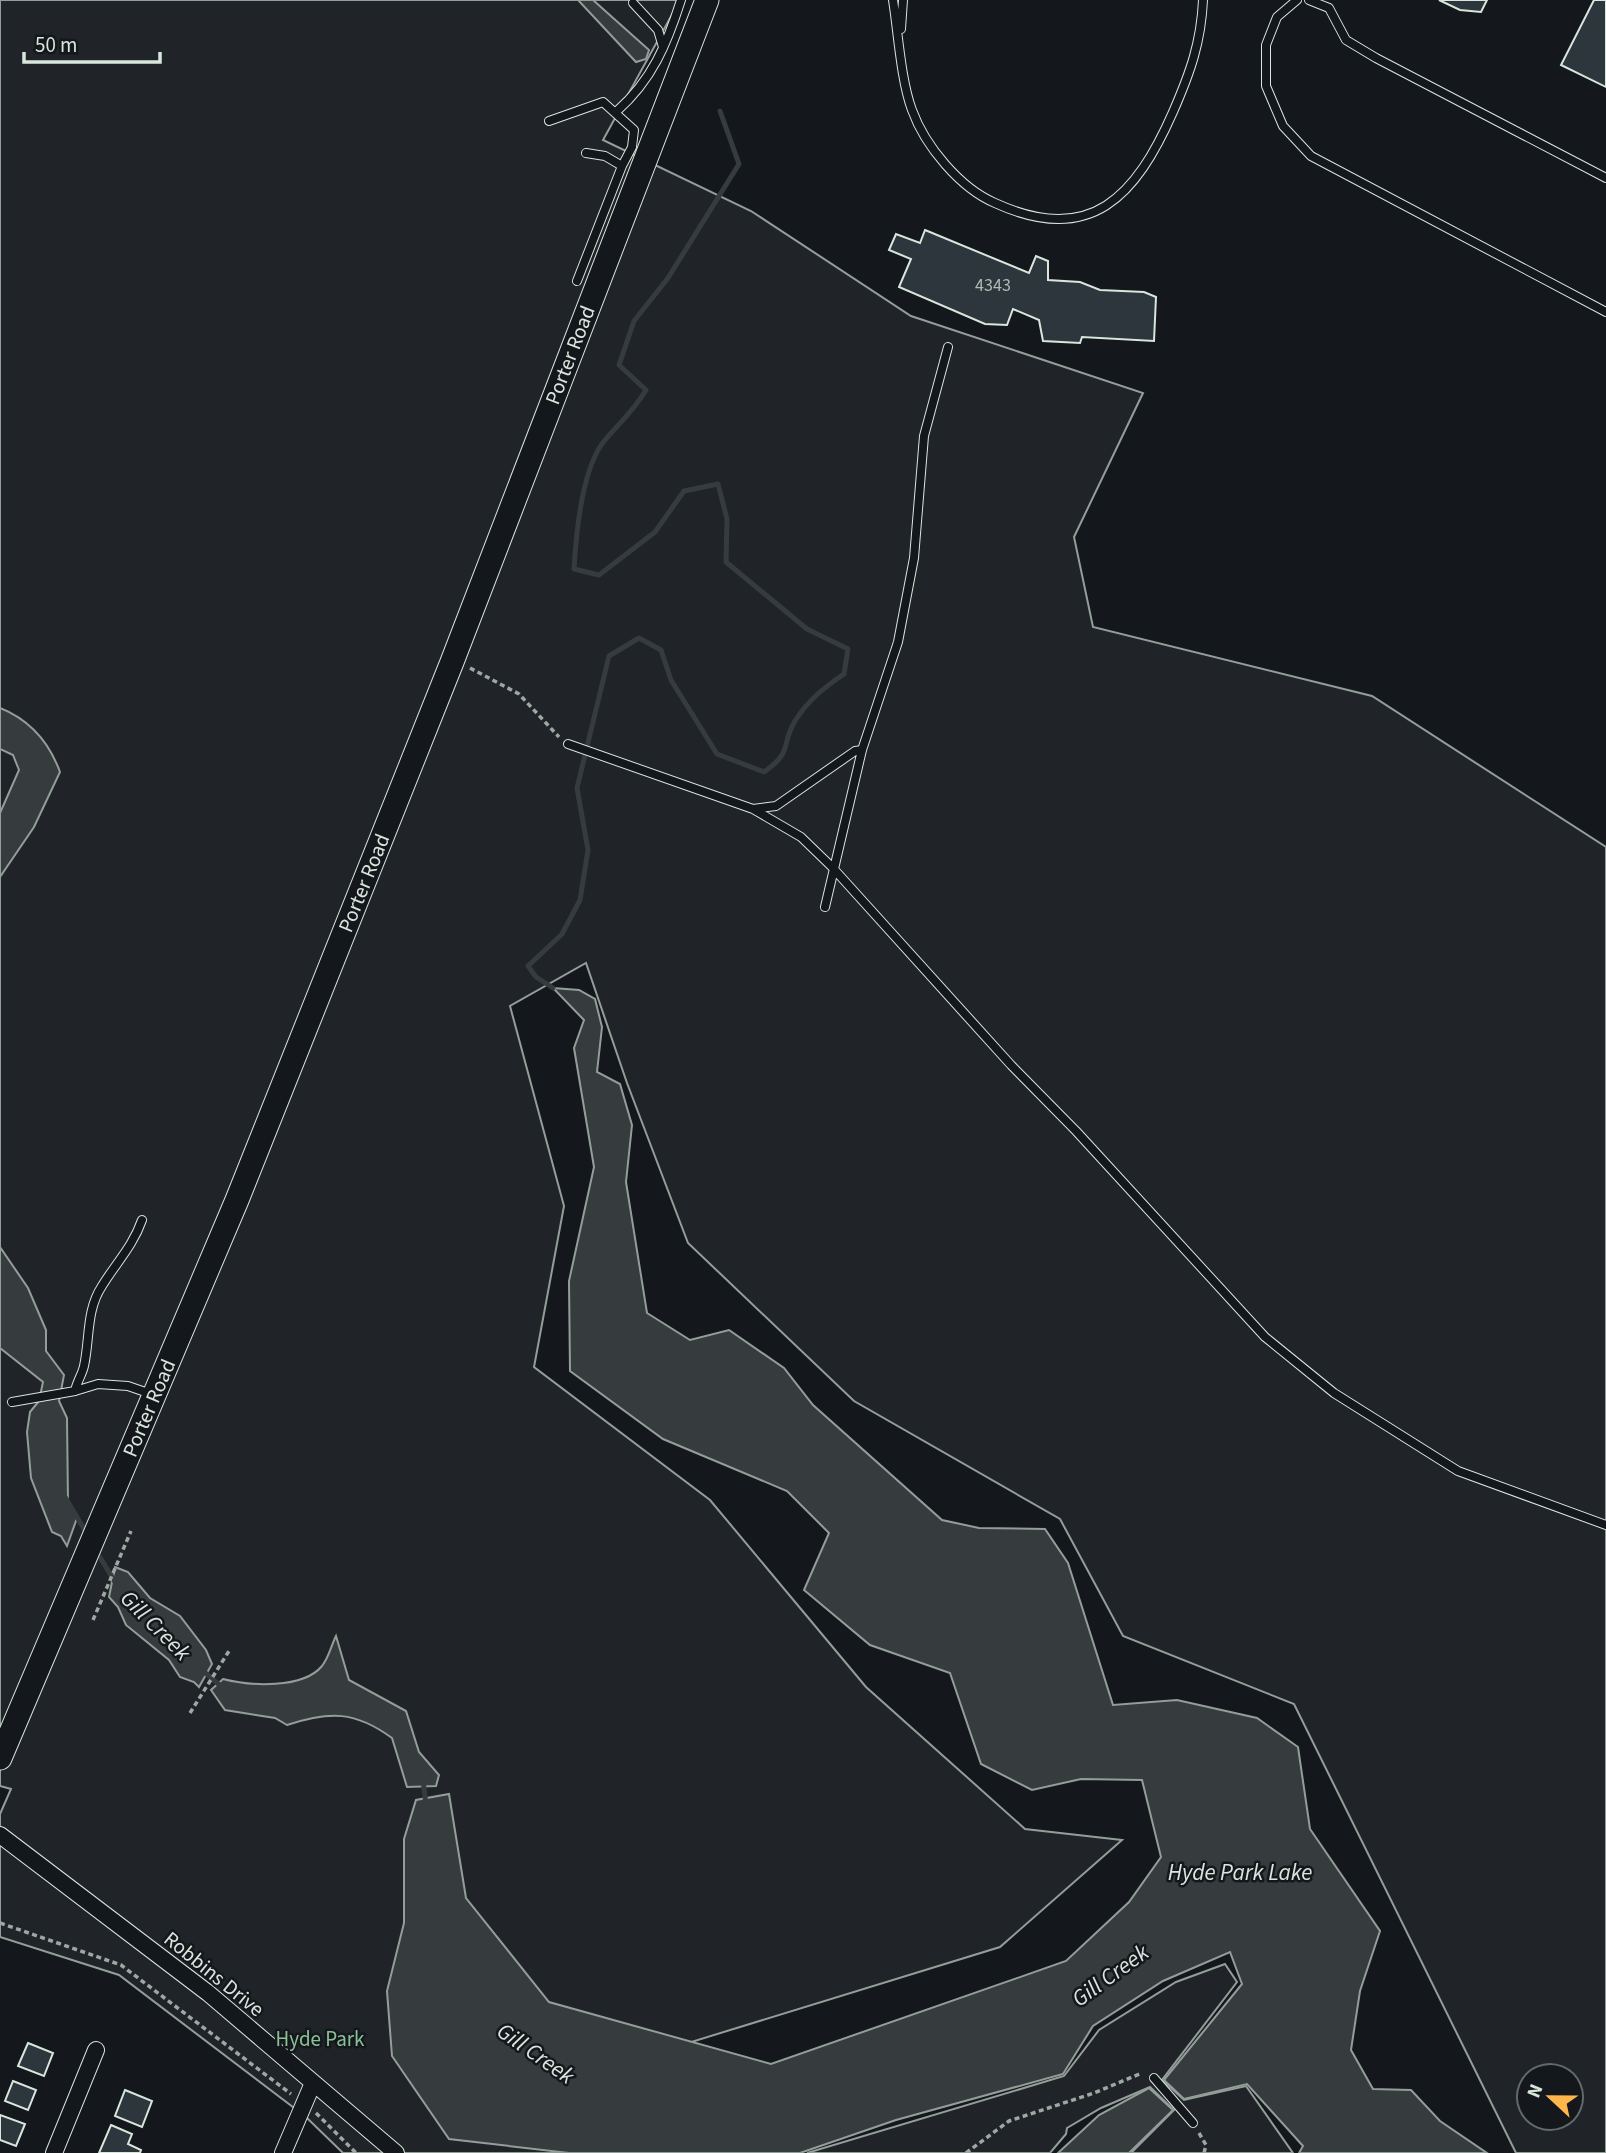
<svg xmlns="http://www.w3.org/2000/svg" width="1606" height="2153" font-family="'Source Sans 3',sans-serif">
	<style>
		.green { fill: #202428; stroke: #939e99; stroke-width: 2; fill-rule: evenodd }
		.water { fill: #363b3e; stroke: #939e99; stroke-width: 2 }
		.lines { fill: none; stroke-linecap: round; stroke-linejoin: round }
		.stream { stroke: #363b3e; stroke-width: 5 }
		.building { fill: #2c363c; stroke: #d8e6dc; stroke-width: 2 }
		.lane-casing { stroke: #d8e6dc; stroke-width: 10 }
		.street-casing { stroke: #d8e6dc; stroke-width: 18 }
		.secondary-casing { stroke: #d8e6dc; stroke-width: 25 }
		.path { stroke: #9da8a2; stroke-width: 3.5; stroke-dasharray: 5 3.5; stroke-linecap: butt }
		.lane { stroke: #14181c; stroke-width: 8 }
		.street { stroke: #14181c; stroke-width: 16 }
		.secondary { stroke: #14181c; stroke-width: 23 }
		.labels { text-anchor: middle; stroke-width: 5; stroke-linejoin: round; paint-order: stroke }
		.number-label { font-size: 18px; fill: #adbab4 }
		.street-label { font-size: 21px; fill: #d8e6dc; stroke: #14181c }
		.park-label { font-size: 21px; fill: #8ac095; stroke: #14181c }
		.water-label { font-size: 23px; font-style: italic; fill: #d8e6dc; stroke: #14181c }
	</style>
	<rect width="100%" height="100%" fill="#14181c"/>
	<path class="green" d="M0,0h680l-77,140 148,71 160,105 232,77 -69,144 19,90 279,69 234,151v1306h-90l-222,-449 -171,-68 -63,-117 -206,-118 -166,-158 -61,-160 -41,-120 -76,43 54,200 -30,161 176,133 156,187 159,142 97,11 -122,107 -377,116 -48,90h-232l-37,-36 -187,-142 -119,-38v-123l11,-25 -11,-3zM1529,2076h42v42h-42z
		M1225,1964l12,18 -75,98 22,20 62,-14 47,67h-162l43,-43 -24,-23 -49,21 -34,20 -1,6 -16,19h-243l257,-77 35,-46 77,-48z"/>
	<path class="water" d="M578,0h15l56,50 -3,9 -10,3z
		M0,708c30,12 49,34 60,64l-26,55 -34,50v-64l19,-43 -6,-15 -13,-6z
		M553,988l26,2 16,9 7,28 -5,45 23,12 12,41 -6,57 21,131 43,27 39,-10 55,38 29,37 129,115 37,8 66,1 23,34 45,142 64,-5 80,18 41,29 12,82 70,102 -20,60 -9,59 22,39 38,1 29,31 47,32h-188l4,-7 -56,-62 -63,15 -20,-19 78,-96 -12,-32 -67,29 -70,45 -30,48 -167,46 -96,33h-231l-120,-14 -57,-83 -5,-65 17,-68v-84l12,-39 33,-6 17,104 83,104 222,62 295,-103 63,-59 32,-45 -19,-77 -61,-1 -49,11 -51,-26 -31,-91 -80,-28 -66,-55 25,-57 -42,-42 -124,-52 -93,-68 -1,-90 25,-114 -20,-119 10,-28z
		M0,1247l28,41 18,42v21l18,24 -5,26 8,17 1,85 9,15 -10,28 -6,-10 -9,-4 -21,-54 -4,-46 3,-20 9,-11 4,-19 -43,-34z
		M115,1567l13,5 22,26 30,18 26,34 6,14 -13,23 -5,-5 -14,-5 -11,-17 -43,-35 -8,-18 -9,-10z
		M336,1636l13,44 57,31 13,41 20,23 -3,11 -29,1 -15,-49c-37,-27 -62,-27 -105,-13l-12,-7 -50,-8 -14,-20 12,-11c27,7 80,10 99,-13 7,-9 9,-20 14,-30z
		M1149,2088l24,22 -44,43h-71l41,-38z"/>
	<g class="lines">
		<path class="stream" d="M553,988l-17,-11 -8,-11 34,-32 18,-34 8,-50 -11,-62 32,-132 30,-18 22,12 10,30 46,74 47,18c30,-21 16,-26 31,-51 13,-21 30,-34 49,-47l4,-25 -41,-20 -81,-67 1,-43 -9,-35 -34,7 -29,41 -56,43 -25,-6c2,-34 8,-102 31,-129 16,-19 27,-27 41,-50l-27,-25 15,-44 34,-43 71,-114 -19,-53
			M65,1497l22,37
			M95,1549l20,33
			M203,1671l19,16
			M423,1780l3,25"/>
	</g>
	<path class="building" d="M1439,0h48l-6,12 -21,-2z
		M1594,0h12v87l-45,-22z
		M925,230l104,43 7,-17 12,5v19l32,2 20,8 44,2 12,5 -2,44 -72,-4 -2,6 -37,-2 -4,-21 -26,-11 -6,16 -22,-1 -86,-37 12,-28 -22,-9 7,-16 24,9z
		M28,2043l25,10 -9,23 -26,-10z
		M13,2081l23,9 -8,20 -23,-9z
		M125,2090l27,11 -10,26 -27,-11z
		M0,2115l25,9 -9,22 -16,-6z
		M111,2125l21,9 -4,10 13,6 -1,3h-41z"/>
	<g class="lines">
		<defs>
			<path id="lane" d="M893,0c5,32 8,81 19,110 13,36 48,78 83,93 96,44 141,-7 178,-91 17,-39 28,-69 30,-112
				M1297,0l-20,17 -11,28v41l17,40 28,30 295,156
				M1309,0l20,8 17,32 30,18 230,120
				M633,3l25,27 5,17
				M901,29l2,-29
				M617,111c35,-31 50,-67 64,-111
				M549,121l54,-19 31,28 -2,17 -10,19
				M577,281l45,-115 -17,-10 -19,-3
				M568,744l185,65 48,28 31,30 179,198 65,66 189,206 69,56 124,78 148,54
				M753,809l23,-3 79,-55 7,-1
				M825,907l37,-157 36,-108 16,-84 10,-122 24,-89
				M75,1391c2,-10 7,-16 9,-25 6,-27 2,-56 18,-80 14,-23 31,-40 40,-66
				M12,1402l63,-11 23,-7 30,2 23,8
				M1154,2078l39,45"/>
			<path id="street" d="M0,1835l208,158 188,160
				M54,2153l42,-103
				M283,2153l30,-70"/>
			<path id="secondary" d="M0,1758l237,-558 215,-538 255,-662"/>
		</defs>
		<use href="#lane" class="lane-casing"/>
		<use href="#street" class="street-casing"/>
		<use href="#secondary" class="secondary-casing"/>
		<path class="path" d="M470,668l49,26 40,43
			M93,1620l38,-89
			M190,1713l39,-62
			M0,1923l121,42 170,129
			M316,2113l40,40
			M1199,2133l7,12 -2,8
			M966,2153l43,-32 85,-28 48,-20"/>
		<use href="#lane" class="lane"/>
		<use href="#street" class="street"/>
		<use href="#secondary" class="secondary"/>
	</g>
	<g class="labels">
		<g class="number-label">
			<text x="993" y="291">4343</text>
		</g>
		<g class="street-label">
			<text transform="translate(570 355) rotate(-69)" y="7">Porter Road</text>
			<text transform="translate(364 883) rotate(-68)" y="7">Porter Road</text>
			<text transform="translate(149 1408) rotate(-67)" y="7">Porter Road</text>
			<text transform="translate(214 1974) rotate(39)" y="7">Robbins Drive</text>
		</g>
		<g class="park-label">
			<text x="320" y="2046">Hyde Park</text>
		</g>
		<g class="water-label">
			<text transform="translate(156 1625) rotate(45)" y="8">Gill Creek</text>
			<text x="1240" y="1880">Hyde Park Lake</text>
			<text transform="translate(1110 1975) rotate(-36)" y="8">Gill Creek</text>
			<text transform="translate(536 2053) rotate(35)" y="8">Gill Creek</text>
		</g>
	</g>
	<g transform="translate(1550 2097) rotate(292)"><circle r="33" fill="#14181c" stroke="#626a69" stroke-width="2"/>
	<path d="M0-5L12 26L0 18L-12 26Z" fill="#ffb74d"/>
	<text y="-10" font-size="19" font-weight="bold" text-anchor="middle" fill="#d8e6dc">N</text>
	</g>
	<path d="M24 52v10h136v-10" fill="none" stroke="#d8e6dc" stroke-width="3.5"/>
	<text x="35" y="52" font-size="21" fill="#d8e6dc" stroke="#14181c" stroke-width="5" paint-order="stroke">50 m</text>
</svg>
